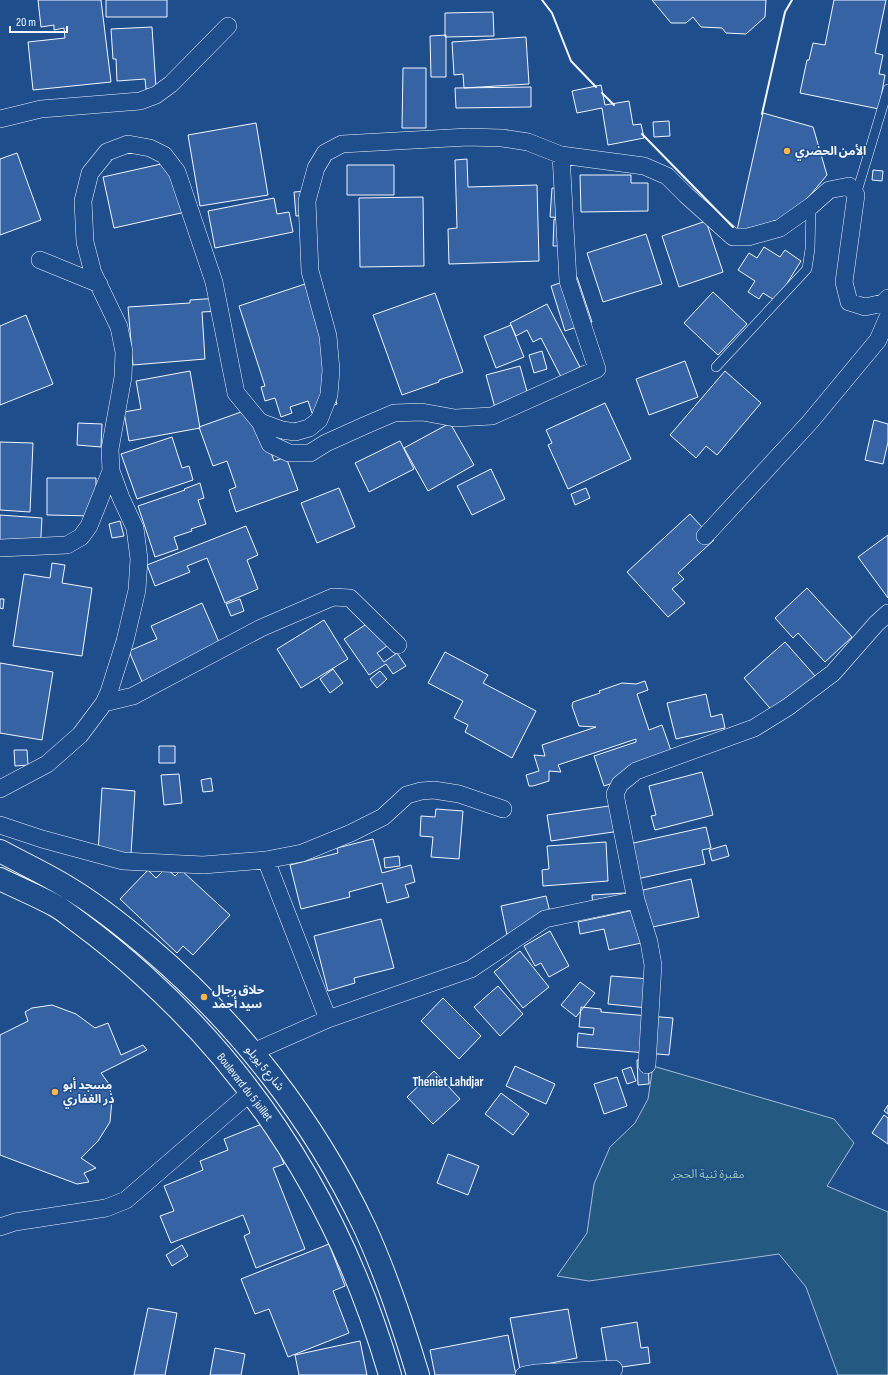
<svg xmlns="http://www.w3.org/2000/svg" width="888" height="1375" font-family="'Sofia Sans Condensed','Noto Sans Arabic',sans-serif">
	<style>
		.green { fill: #245a82; stroke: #a8bbd7 }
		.building { fill: #3563a3; stroke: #f2f6ff }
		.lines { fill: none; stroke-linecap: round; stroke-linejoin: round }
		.lane-casing { stroke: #f2f6ff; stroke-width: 10 }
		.street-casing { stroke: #f2f6ff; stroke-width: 18 }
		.secondary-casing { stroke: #f2f6ff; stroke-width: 24 }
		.lane { stroke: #1f4e8c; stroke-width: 9 }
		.street { stroke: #1f4e8c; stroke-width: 17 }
		.secondary { stroke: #1f4e8c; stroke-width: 22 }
		.wall { stroke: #f2f6ff; stroke-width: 2 }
		.poi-dot { fill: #ffb74d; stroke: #1f4e8c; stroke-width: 1.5 }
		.labels { text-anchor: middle; stroke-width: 3; stroke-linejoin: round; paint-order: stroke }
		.poi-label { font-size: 12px; font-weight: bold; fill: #f2f6ff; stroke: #1f4e8c; text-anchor: start }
		.street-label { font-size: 12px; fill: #f2f6ff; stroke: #1f4e8c }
		.park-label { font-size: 12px; fill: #97c8a6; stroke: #1f4e8c }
		.neighbourhood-label { font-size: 13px; font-weight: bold; fill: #f2f6ff; stroke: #1f4e8c }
	</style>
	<rect width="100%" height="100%" fill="#1f4e8c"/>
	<path class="green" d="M653,1066l181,53 20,24 -27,43 61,26v163h-50l-32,-88 -27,-33 -190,27 -32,-5 30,-43 7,-49 16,-37 25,-24 13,-24z"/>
	<path class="building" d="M38,0h63l10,82 -78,8 -5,-48 37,-4 -1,-10 -10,2v-5l-13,2z
		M106,0h61v17h-61z
		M652,0h114l-1,17 -19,17 -20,-1 -4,-5 -21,-1 -8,-10 -7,6h-15z
		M834,0h52l-11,53 8,2 -4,19 6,1 -6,34 -79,-16 7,-33h2l4,-17 12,2z
		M493,12l1,24 -49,1v-24z
		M152,27l4,61 -10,1 -1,-10 -28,2 -1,-22h-3l-2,-30z
		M446,35v42h-15l-1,-41z
		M526,37l3,47 -65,4 -1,-14 -9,1 -2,-33z
		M403,68h23v60h-24z
		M601,85l4,20 24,-4 4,24 8,-1 3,14 -36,7 -6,-37 -25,5 -5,-22z
		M531,87v20l-75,1 -1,-20z
		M763,113l50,14 14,48 -30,36 -29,14 -31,5z
		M669,121l1,15 -16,1 -1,-15z
		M256,123l12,72 -68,11 -12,-71z
		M17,153l24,67 -41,15v-76z
		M467,159l1,28 69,-2 2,76 -90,3 -1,-35 9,-1 -2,-68z
		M179,160l11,51 -76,17 -11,-51z
		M347,165h47v30h-47z
		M873,170l10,1 -1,10 -10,-1z
		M580,175h51v8h17v28l-67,1z
		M552,188l15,1 -1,29 -16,-1z
		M307,191l3,24 -14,1 -2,-24z
		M423,197l1,69 -64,1 -1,-69z
		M274,198l3,16 12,-2 4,20 -78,16 -7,-37z
		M554,219l16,1v26h-17z
		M706,221l17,51 -44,15 -17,-51z
		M646,234l16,50 -59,18 -16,-49z
		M764,247l16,10 5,-7 16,11 -25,40 -13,-8 -4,6 -11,-7 7,-11 -17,-11 11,-17 8,5z
		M577,277l15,45 -27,9 -14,-45z
		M305,284l26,82 -5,2 11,36 -25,9 -4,-12 -18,6 2,6 -11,4 -6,-19 -10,3 -4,-14 4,-1 -26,-80z
		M713,292l34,32 -29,31 -34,-32z
		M435,293l28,79 -24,8v2l-37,13 -29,-80z
		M219,298l1,13 -18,1 3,47 -72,6 -5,-58 62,-4v-3z
		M547,304l33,63 -19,10 -20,-39 -8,4 -6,-12 -11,6 -6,-13z
		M26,315l27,69 -53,21v-79z
		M511,325l13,32 -28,11 -12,-32z
		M542,351l5,18 -13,4 -5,-18z
		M685,361l13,36 -49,18 -13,-36z
		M520,366l11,40 -34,9 -11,-40z
		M190,371l10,57 -71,13 -5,-29 17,-3 -5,-28z
		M725,371l36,32 -44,52 -11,-9 -10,12 -26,-23z
		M605,403l26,56 -63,30 -20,-44 4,-2 -6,-13z
		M255,407l19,54 12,-4 12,33 -62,22 -7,-22 7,-3 -9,-26 -14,5 -14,-39z
		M874,420l14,4v18l-5,22 -18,-4z
		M78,423l24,1 -1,23 -24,-2z
		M450,423l24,42 -46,26 -24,-43z
		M172,437l10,31 7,-2 4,14 -56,19 -16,-45z
		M400,441l14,28 -45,23 -14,-29z
		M0,442l33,1 -3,69 -30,-2z
		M491,469l14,30 -33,16 -15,-29z
		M47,478h49v38l-49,-1z
		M200,483l4,15 -6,2 8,24 -15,5 1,2 -18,6 4,12 -23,8 -17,-51 47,-16 -1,-1z
		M339,488l16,39 -38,16 -16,-40z
		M586,488l4,10 -15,7 -4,-11z
		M690,514l24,26 -36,33 6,6 -12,10 13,14 -17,14 -41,-45z
		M0,515l42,3 -2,34 -40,-3z
		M120,521l4,15 -12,2 -3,-14z
		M246,526l12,29 -11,5 11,29 -33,14 -18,-45 -20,8 3,6 -35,14 -8,-21z
		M888,535v63l-30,-41z
		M52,563l13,2 -3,18 30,5 -10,68 -69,-10 11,-72 26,4z
		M807,588l45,49 -27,25 -27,-29 -5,5 -18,-20z
		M0,599h4l-1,10 -3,-1z
		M240,599l4,12 -13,5 -5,-12z
		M202,603l20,46 -79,35 -14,-33 28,-12 -6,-13z
		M377,617l17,24 -17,12 7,9 13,-9 9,13 -13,8 -7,-10 -17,11 -25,-36z
		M324,620l24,39 -47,29 -24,-39z
		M785,642l31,35 -41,37 -31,-36z
		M445,652l43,23 -5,8 53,28 -24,47 -47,-26 3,-7 -14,-7 9,-17 -35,-18z
		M0,663l53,9 -11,68 -42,-7z
		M333,669l10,14 -13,10 -10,-14z
		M380,671l7,8 -10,9 -7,-9z
		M645,681l3,9 -11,4 12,36 13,-5 13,37 -71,24 -10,-30 42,-14v-3l-78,26 3,7 -12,-1v10l-16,5h-4l-3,-11 13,-4 -5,-16 11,1 -3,-11 54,-18 -17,-1 -7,-20 1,-4 27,-9 -1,-2 23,-8 14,1z
		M706,694l5,23 11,-3 3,14 -49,11 -9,-36z
		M159,746h16v17h-16z
		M14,750h13l1,15 -13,1z
		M702,772l11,43 -58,15 -4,-14 5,-1 -7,-29z
		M179,774l3,29 -18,2 -3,-30z
		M211,778l2,13 -10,1 -2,-12z
		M102,788l33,3 -4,63 -33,-2z
		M616,805l4,26 -69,10 -4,-26z
		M436,809l27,2 -4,48 -28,-2 2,-20 -13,-1 1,-20 14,1z
		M706,827l5,21 -9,2 3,14 -68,15 -8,-35z
		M373,839l9,34 29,-8 4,17 -10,3 4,12 -22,6 -5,-20 -33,9 1,5 -49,12 -11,-44 48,-12 -1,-5z
		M606,842l2,39 -65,5 -1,-16 7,-1 -2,-23z
		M726,845l3,11 -17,5 -3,-11z
		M399,856l1,10 -15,2 -1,-10z
		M166,868l9,8 6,-6 49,45 -37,40 -10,-9 -6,7 -57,-54 28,-29 8,8z
		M691,879l8,38 -51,11 -9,-37z
		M625,893l1,14 -33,1 -1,-13z
		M546,896l7,28 -46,11 -6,-29z
		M639,909l7,33 -37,8 -5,-21 -24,5 -2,-12z
		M381,919l13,49 -40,10 1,5 -27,8 -14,-55z
		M550,931l19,35 -20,11 -8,-14 -6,3 -11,-20z
		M520,951l29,36 -26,21 -29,-36z
		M611,976l39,3 -2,29 -40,-4z
		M580,982l15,11 -19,24 -15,-12z
		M498,986l25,28 -23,22 -26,-29z
		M443,998l38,38 -22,23 -38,-38z
		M52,1005l24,9 19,14 13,-5 13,32 22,-10 4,5 -46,23 8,11 3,15 -2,23 -12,19 -17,17 15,10 -12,5 5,9 -12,2 -77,-29v-120l28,-14 -3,-9 7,-4z
		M581,1007l20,2v3l72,6 -4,37 -92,-8 1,-14 15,2 1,-7 -15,-1z
		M648,1059l1,25 -11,1 -1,-25z
		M515,1066l40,18 -9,20 -40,-18z
		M631,1067l5,14 -9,3 -5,-14z
		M434,1071l26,28 -27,25 -26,-27z
		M617,1077l10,29 -23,8 -10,-30z
		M501,1093l28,21 -16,21 -28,-21z
		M888,1105v9l-4,-3z
		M884,1115l4,3v26l-16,-11z
		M267,1122l17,42 -11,4 32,81 -49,19 -12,-32 6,-3 -7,-18 -72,28 -11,-27 14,-5 -10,-25 39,-16 -3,-9 28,-11 -4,-11z
		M448,1154l31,12 -11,29 -31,-12z
		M329,1244l16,42 -12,5 16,42 -61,24 -19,-48 -14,5 -14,-35z
		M182,1245l6,11 -16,10 -6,-11z
		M148,1308l29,5 -12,62h-31z
		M568,1309l9,49 -57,11 -10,-51z
		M637,1322l4,26 7,-1 2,16 -42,6 -7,-41z
		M508,1335l8,40h-81l-5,-25z
		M360,1341l7,34h-68l-4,-20z
		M215,1348l30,6 -4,21h-31z"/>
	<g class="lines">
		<defs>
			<path id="lane" d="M856,195l32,-106
				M716,367l91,-98 3,-20 1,-43"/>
			<path id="street" d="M0,119l41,-10 99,-8 16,-6 15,-11 57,-58
				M40,260l59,24
				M260,422l22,8 13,2 14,-4 10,-8 10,-25 2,-25 -3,-34 -18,-65 -3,-70 9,-33 9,-15 17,-9 126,-7 34,1 26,4 33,13 83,11 23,10 19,19 47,42h15l32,-9 31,-22 18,-16 20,-4 7,9 -12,87 5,20 16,5 18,-4 5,-5
				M705,536l105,-114 68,-82 10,-23
				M0,548l67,-3 14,-8 8,-11 22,-55
				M104,703l29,-7 128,-68 72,-31 17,1 48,47
				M0,789l47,-25 33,-29 24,-32 5,-11 16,-51 12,-51 2,-31 -4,-31 -14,-30 -10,-27 -1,-22 13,-72 1,-25 -5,-25 -26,-54 -8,-31 -2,-41 7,-28 17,-21 21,-8 22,4 14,7 13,17 37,110 22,111 24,29 10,22 19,9h21l16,-10 40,-18 28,-12 28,-1 33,6 37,-2 105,-47 -29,-88 -7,-126
				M0,825l42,14 81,22 80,4 63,-5 36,-7 49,-20 32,-16 24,-22 14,-4 13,-1 25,4 44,15
				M266,860l62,159
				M253,1052l75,-33 143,-50 74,-50 91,-19
				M647,1065l6,-100 -4,-23 -13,-42 -21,-106 5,-10 16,-13 118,-43 34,-21 45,-34 43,-49 12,-11
				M0,1227l15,-5 91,-14 20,-8 125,-108
				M524,1375l11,-2 79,-4"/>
			<path id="secondary" d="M0,851c22,12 46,23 67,36 29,17 56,39 81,60 91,77 166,173 217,281 22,48 38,97 53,147
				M0,879c18,9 38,17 56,27 7,4 14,10 21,15 23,17 45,35 66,54 121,109 202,244 247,400"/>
		</defs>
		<use href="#lane" class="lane-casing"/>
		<use href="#street" class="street-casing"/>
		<use href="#secondary" class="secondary-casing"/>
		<use href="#lane" class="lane"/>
		<use href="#street" class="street"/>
		<use href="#secondary" class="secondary"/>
		<path class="wall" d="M542,0l10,13 19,48 25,26
			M602,93l12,12
			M762,114l23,-102 7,-12
			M642,134l91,93"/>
	</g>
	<g class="poi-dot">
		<circle cx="787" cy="151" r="4"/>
		<circle cx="204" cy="997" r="4"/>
		<circle cx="55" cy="1092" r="4"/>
	</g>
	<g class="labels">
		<g class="poi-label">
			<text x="795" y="155">الأمن الحضري</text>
			<text x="212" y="994">حلاق رجال<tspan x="212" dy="14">سيد أحمد</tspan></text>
			<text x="63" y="1089">مسجد أبو<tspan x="63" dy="14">ذر الغفاري</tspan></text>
		</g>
		<g class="street-label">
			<text transform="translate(265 1068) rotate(51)" y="4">شارع 5 يويلو</text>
			<text transform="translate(245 1087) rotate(52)" y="4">Boulevard du 5 juillet</text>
		</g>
		<g class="park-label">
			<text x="708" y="1178">مقبرة ثنية الحجر</text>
		</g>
		<g class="neighbourhood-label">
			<text x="448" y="1086">Theniet Lahdjar</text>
		</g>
	</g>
	<path d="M10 26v6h57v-6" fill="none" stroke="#f2f6ff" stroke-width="2"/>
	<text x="16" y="26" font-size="12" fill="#f2f6ff" stroke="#1f4e8c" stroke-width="3" paint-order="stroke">20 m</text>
</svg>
